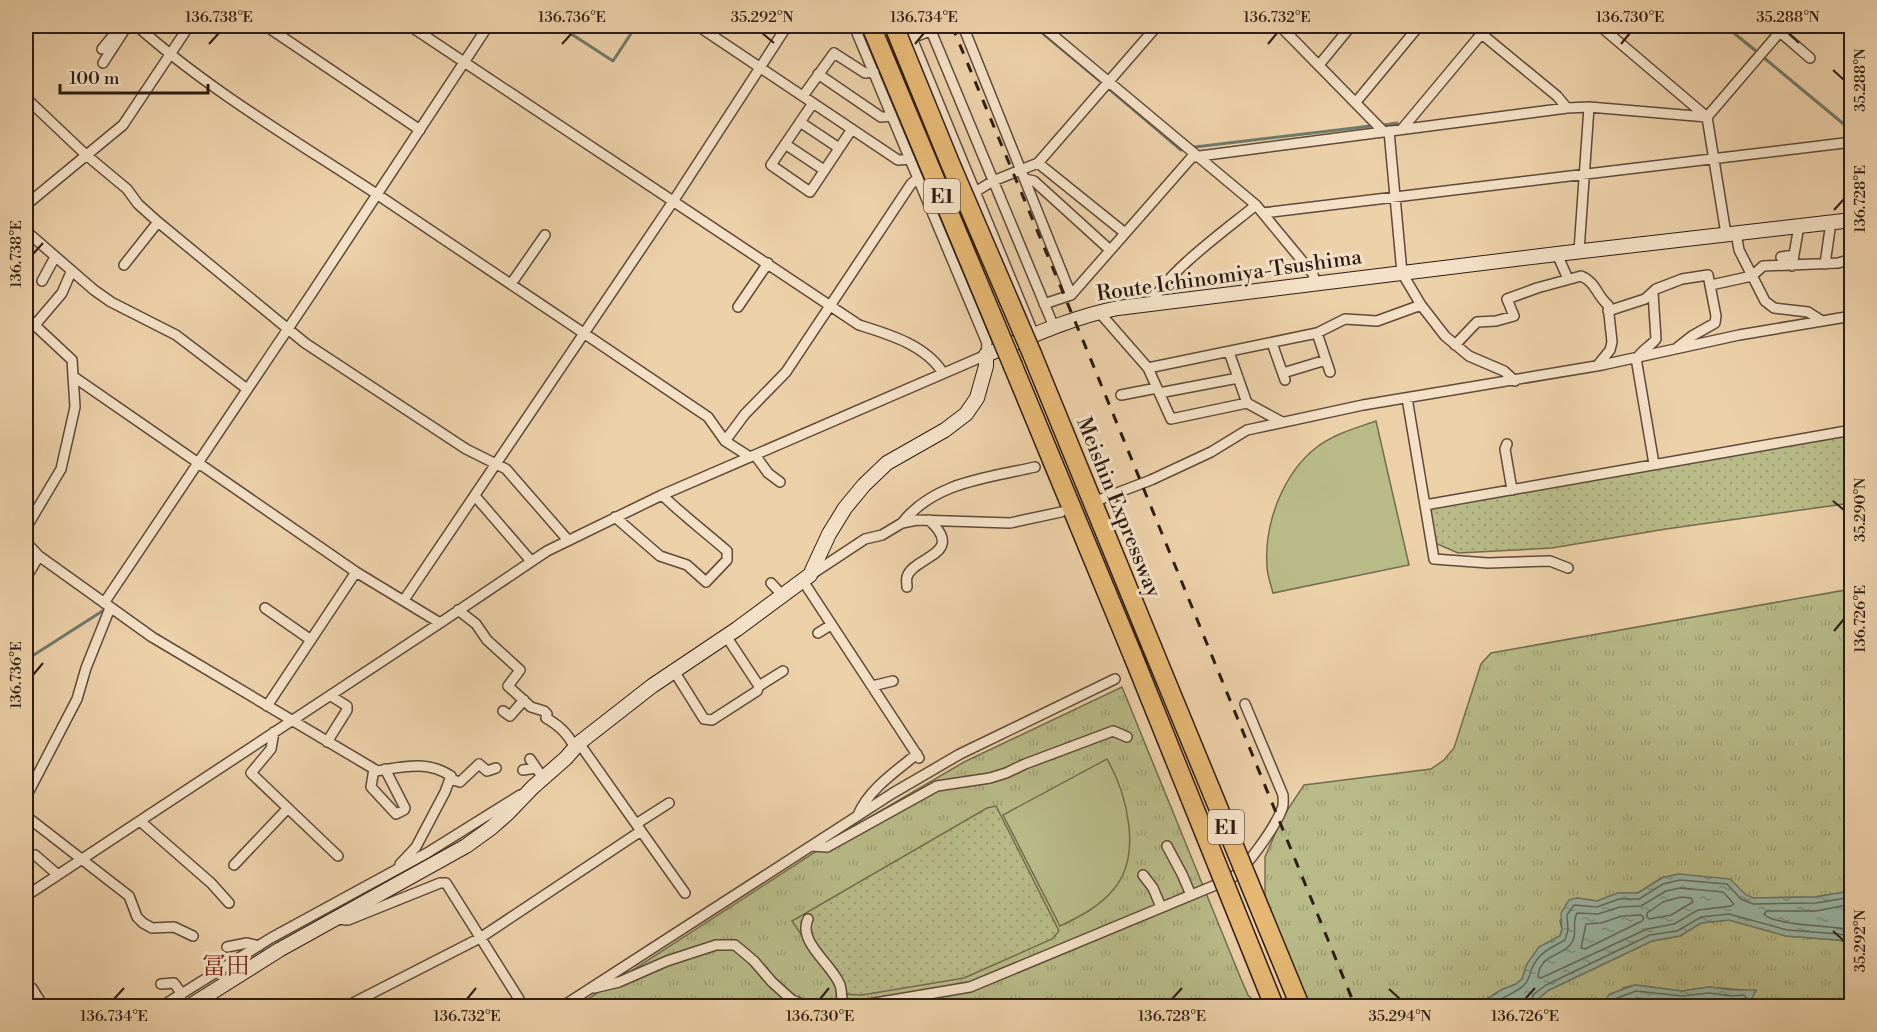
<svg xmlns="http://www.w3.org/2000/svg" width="1877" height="1032" font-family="'Libre Bodoni','Noto Serif JP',serif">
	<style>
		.grass { fill: url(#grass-tufts); stroke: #736c4e; stroke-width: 1.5 }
		.park { fill: url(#park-dots); stroke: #736c4e; stroke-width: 1.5 }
		.pitch { fill: #b8bb88; stroke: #736c4e; stroke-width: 1.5 }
		.water { fill: url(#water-ripples); stroke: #6e796a; stroke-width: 1.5 }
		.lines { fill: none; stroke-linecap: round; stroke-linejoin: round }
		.shore { stroke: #646a5c; stroke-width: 1.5 }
		.stream { stroke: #6e796a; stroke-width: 3 }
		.street-casing { stroke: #5e4939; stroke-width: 12 }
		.secondary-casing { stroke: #2e1c14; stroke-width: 16 }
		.highway-casing { stroke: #2e1c14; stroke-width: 21 }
		.street { stroke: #f3e0c6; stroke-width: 9 }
		.secondary { stroke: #f3e0c6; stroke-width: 14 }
		.highway { stroke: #e6b874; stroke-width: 18 }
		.rail { stroke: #2e1c14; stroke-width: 3; stroke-dasharray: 10 10; stroke-linecap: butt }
		.highway-bridge-casing { stroke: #2e1c14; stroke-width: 21; stroke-linecap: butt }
		.highway-bridge { stroke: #e6b874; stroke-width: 18 }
		.ticks { fill: none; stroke: #2e1c14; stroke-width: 2 }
		.labels { text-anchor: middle; stroke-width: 6; stroke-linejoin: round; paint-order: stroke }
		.shield { fill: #f3e0c6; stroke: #695749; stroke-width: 1.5 }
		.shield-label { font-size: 20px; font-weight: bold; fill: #2e1c14 }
		.street-label { font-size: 21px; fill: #2e1c14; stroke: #f3e0c6 }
		.quarter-label { font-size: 24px; fill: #7a1f14; stroke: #f3e0c6 }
		.neatline { fill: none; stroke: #2e1c14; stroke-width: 2 }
		.ticks-label { font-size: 15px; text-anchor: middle; fill: #2e1c14 }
	</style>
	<defs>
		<pattern id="grass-tufts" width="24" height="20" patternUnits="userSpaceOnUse" patternTransform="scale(1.5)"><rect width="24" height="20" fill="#b8bb88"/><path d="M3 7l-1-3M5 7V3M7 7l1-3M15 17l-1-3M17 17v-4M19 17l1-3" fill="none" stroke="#9ea074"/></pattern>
		<pattern id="park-dots" width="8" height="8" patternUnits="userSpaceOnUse" patternTransform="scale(1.5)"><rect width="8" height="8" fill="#b8bb88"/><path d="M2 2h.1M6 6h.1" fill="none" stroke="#9ea074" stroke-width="1.8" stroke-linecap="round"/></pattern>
		<pattern id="water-ripples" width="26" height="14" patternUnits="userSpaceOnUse" patternTransform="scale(1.5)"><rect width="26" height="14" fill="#99b7a4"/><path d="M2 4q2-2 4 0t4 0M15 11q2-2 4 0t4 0" fill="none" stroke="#7d9484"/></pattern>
	</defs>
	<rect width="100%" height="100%" fill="#ecd0a8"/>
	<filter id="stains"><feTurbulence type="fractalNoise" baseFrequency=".00333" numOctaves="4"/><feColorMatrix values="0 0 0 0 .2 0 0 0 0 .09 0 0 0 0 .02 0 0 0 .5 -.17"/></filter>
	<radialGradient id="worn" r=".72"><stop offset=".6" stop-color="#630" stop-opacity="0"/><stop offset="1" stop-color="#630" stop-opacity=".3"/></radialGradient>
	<path class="grass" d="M1851,589v302l-36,6 -62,1 -74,-24 -18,4 -23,15h-20l-21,8 -20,-3 -17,23 2,8 -2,7 -21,11 -12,17 -5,15 -6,5 -15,6 -20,13 -10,2 -165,1 -41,-96v-53l17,-39 22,-33 127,-16 13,-9 10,-12 27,-84 10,-11z
		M1122,687l119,292 7,16 8,8v3h-679l283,-183 104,-61z
		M1729,920l57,16 52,4 13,3v63h-81l-12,-3 -6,-5v-3l4,-4 -47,-4 -27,4 -47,-6 -12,3 -11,17 1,1h-79l5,-8 10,-8 103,-49 28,-5 21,-13z"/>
	<path class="park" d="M1851,432v71l-185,26 -114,19 -94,5 -23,-10 -7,-36z
		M996,806l63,125 -7,8 -88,39 -102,17 -21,-1 -49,-73 195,-113z"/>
	<path class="pitch" d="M1376,421l33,144 -136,28c-2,-8 -6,-18 -6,-27 -3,-42 16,-93 50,-119 17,-13 39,-19 59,-26z
		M1107,759c20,35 36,97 6,131 -14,17 -34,27 -53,36l-57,-111z"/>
	<path class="water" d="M1679,874l51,5 15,15 8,4 62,-1 36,-6v52l-13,-3 -52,-4 -57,-16 -28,3 -21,13 -28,5 -103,49 -10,8 -5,8h-81l28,-3 20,-13 15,-6 6,-5 5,-15 12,-17 21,-11 2,-7 -1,-16 8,-13 8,-2 20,3 21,-8h20l24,-15z
		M1635,985l47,6 27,-4 22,3h25l-4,8 6,5 12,3h-157l-9,-5 6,-7z"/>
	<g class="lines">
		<path class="shore" d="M1680,888l43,4 11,12 -3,2 -33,4 -24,14 -27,5 -106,49 -3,-1c2,-23 22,-20 32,-32 9,-10 1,-22 7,-32l21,1 22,-7 21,-1 25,-15z
			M1681,897l10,1 2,4 -22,13 -22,4 -2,-2v-4l16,-11z
			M1852,904l-36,7h-49l-3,3c10,12 68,11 88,16
			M1641,915l3,3 -2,3 -57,28 -4,-1 5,-24 15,-1 21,-7z
			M1486,1006c10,-5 32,-14 38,-21 5,-5 6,-11 8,-17 7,-16 19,-20 33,-28l3,-10 -1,-15 7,-10 23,2 22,-8h20l24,-15 17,-4 47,4 14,15 12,5 63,-1 36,-6
			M1529,1006l5,-12 12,-9 104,-50 27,-4 24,-14 28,-3 58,16 52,4 13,3
			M1617,1006v-8l19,-7 46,5 27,-3 22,3 13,-1 9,11
			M1624,1006l2,-4 11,-4 44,6 28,-3 29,2 4,3"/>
		<path class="stream" d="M559,26l54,35 23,-35
			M1034,26l66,55
			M1725,26l31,25
			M1476,47l6,-7
			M1763,57l89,74
			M1108,88l73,62
			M1384,125l13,-2
			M1195,147l176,-21
			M26,660l78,-50"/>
		<defs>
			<path id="street" d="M137,26c73,65 159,115 241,169 110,73 220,148 330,222l17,24 25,16
				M266,26l154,104
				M410,26l449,299c29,9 67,20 84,48
				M698,26l200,134 12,-1
				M907,26l127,309
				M929,26l125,301
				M963,26l108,269 121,-138 375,-49 22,-1 118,10 78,-91
				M1042,26l214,179 57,69 2,10
				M1280,26l104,106
				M1472,26l85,70 10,12
				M1600,26l107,91 19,117
				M1780,32l30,26
				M102,49l9,-11 9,-4
				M880,51l62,-25
				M103,63l24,-37
				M1319,65l32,-39
				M818,74l63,43 11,-1
				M803,96l31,-43 31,20 9,-1
				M26,98l59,56 42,35 11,15 20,18 147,121 161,106 40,20 61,70
				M1356,102l63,-76
				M813,103l-42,62 39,27 42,-63
				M800,122l39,26
				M1402,129l86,-103
				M1389,131l13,142 19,32 24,31 24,20 35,15 11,10
				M785,144l39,26
				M1038,163l87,70
				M1025,179l9,2 76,69
				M975,192l18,-11 45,-18 119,-137
				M26,205l97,-80 66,-99
				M1263,213l589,-71
				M26,231l68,59 17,12 65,33 71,54
				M1736,233l3,17 26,51 9,7 34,4 14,9
				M1579,251l10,-144
				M1557,254l11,25
				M1781,257l13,-2
				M1825,264l6,-42
				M124,265l34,-43
				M1792,266l7,-40
				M42,281l13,-24
				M511,284l34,-49
				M1711,285l41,-9 11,-10 75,-3 14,-4
				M1044,304l27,-9
				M1151,305c14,-32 76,-76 105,-100
				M738,307l30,-44
				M1608,311l37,-12 11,-10 26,-10 26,-4 8,41 -1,7 -23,13 -14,11
				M1099,312l49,56
				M26,317l46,43 3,47 -14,62 -35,59
				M34,326l28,-33 9,-21
				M1317,333l13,39
				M1272,343l13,37
				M1455,345l22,-23 19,-1 18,-5 -7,-17 30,-11 44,-12c15,6 16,20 27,29l4,37 -2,8 -13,16
				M1229,352l18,51 35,19
				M1638,357c5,-8 13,-11 18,-18l-3,-46
				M1636,358l18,106
				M1283,373l43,-13
				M74,377l282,195 84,51
				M1159,393l79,-15
				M1121,395l36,-7
				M1407,398l27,161 54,4 62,-2 18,7
				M1247,403l-76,16 -23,-51 169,-35 28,-14 32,2 44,-16
				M725,441l20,-27 41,-42 125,-188 7,-6
				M1507,444l-2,5 7,41
				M755,455l13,18 12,9
				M475,496l56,65
				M1101,499l50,-19 60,-28 36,-22 116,-25 239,-40 137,-30 113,-19
				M1425,505l427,-75
				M615,517l45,39 27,9 19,17 21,-22v-9c-22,-19 -44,-36 -65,-56
				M902,523c32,-41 85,-45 133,-56
				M26,542l13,14 113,81 222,132 2,2c27,-4 51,-11 75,5l-6,16 -29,55 -16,17v3
				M812,574l53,-35 17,-4 20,-12 15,-3 93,3 51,-11
				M26,578l13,-22
				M803,581l116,177
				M771,583l12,13
				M907,587c0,-3 -1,-7 0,-10 6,-21 60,-22 22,-57
				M404,600l270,-400 113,-174
				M104,603l208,-310 176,-267
				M265,608l46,32
				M458,610l18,14 11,16 33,30 -12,16 23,21 13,4 3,3 -1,4c14,8 22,16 29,30
				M818,633l13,-8
				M674,671l30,48 8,1 45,-29 2,-5 -33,-50
				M759,686l24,-15
				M872,686l21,-5
				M267,706l89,-134
				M503,711l7,5 14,-16
				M274,732l-3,17 -20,24 87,83
				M327,742l20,-32v-4l-16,-10
				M530,759l13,19
				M374,769l-3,18 25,27 8,-4 1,-2 -20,-39
				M523,770l13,-2
				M450,779l10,3 19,-18 8,7 9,-3
				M26,797l51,-98 9,-31 24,-60
				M858,815c10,-25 38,-44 59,-61
				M26,816l103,80 8,21 6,6 9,5 22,-1 19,9
				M140,821l71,62 18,20
				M636,824l33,-21
				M641,831l44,62
				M811,846l16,1 110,-61 53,-8 16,-5 19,-9 88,-33 14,6
				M1167,846l15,28 9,21
				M26,856l9,-1 23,20
				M234,865l54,-57
				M1143,875l10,13 8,19
				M26,896l414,-273 107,-72 115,-56 324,-140 1,-12 -133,-317
				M335,919l13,1 92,-37h6l73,116
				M808,919c-11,23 25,46 32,66 2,6 2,14 2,20
				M227,947l20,-4 12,3
				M161,984l13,-1 8,11
				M32,988l11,18
				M594,988l25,-6 48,-21 49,-16h19l19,16 18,21 20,18 13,5h58l107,-18 260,-108c16,-10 45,-52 52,-70 2,-4 1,-9 1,-14l-38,-91
				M162,1006l109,-68 156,-85 93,-58
				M347,1006l133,-68 161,-107 -62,-88
				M563,1006l330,-213 67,-39 155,-75"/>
			<path id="secondary" d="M190,1006l89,-56 187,-104 25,-18 17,-15 25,-26 33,-29 13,-15 73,-57 85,-57 73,-54 19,-41 16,-26 19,-23 23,-22 58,-33 21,-16 11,-16 9,-32v-11c43,-18 86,-38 132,-47l439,-54 295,-34"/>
			<path id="highway" d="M1032,354l120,293
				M1013,366l120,290"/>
		</defs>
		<use href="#street" class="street-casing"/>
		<use href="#secondary" class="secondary-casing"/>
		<use href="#highway" class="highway-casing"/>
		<use href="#street" class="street"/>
		<use href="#secondary" class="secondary"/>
		<use href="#highway" class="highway"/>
		<path class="rail" d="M952,26l137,329 266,651"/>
		<defs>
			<path id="highway-bridge" d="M871,26l142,340
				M894,26l56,137 82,191
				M1152,647l148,359
				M1133,656l141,350"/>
		</defs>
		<use href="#highway-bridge" class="highway-bridge-casing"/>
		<use href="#highway-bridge" class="highway-bridge"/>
	</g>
	<path class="ticks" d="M762,33l12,10M1788,33l11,10M209,44l10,-11M562,44l10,-11M915,44l9,-11M1268,44l9,-11M1621,44l9,-11M1833,70l11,10M1834,210l10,-11M33,254l10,-11M1833,501l11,9M1834,631l10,-12M33,675l10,-12M1833,931l11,10M1389,989l11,10M114,999l10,-11M467,999l9,-11M820,999l9,-11M1172,999l10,-11M1525,999l10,-11"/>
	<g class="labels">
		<g class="shield">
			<rect x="924" y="179" width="36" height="34" rx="4.5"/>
			<rect x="1208" y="810" width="36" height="34" rx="4.5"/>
		</g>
		<g class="shield-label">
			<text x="942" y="203">E1</text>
			<text x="1226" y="834">E1</text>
		</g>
		<g class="street-label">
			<text transform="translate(1229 275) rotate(-8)" y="7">Route Ichinomiya-Tsushima</text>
			<text transform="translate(1119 507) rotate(68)" y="7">Meishin Expressway</text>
		</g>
		<g class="quarter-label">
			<text x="226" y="974">冨田</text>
		</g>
	</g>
	<rect width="1877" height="1032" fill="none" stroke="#ecd0a8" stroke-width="66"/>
	<path d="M60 84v9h148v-9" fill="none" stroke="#2e1c14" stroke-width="3"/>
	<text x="69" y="84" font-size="18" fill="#2e1c14" stroke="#f3e0c6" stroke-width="4.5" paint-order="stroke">100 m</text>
	<rect x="33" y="33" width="1811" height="966" class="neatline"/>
	<g class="ticks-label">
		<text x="219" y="22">136.738°E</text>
		<text x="572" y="22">136.736°E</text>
		<text x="762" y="22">35.292°N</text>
		<text x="924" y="22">136.734°E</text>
		<text x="1277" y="22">136.732°E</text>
		<text x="1630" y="22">136.730°E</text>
		<text x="1788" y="22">35.288°N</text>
		<text transform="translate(1860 80) rotate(-90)" y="5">35.288°N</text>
		<text transform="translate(1860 199) rotate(-90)" y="5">136.728°E</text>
		<text transform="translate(16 254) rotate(-90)" y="5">136.738°E</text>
		<text transform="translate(1860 510) rotate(-90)" y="5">35.290°N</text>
		<text transform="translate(1860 619) rotate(-90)" y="5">136.726°E</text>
		<text transform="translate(16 675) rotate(-90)" y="5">136.736°E</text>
		<text transform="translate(1860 941) rotate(-90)" y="5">35.292°N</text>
		<text x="114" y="1021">136.734°E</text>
		<text x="467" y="1021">136.732°E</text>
		<text x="820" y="1021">136.730°E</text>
		<text x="1172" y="1021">136.728°E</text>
		<text x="1400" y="1021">35.294°N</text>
		<text x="1525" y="1021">136.726°E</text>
	</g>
	<rect width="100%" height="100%" filter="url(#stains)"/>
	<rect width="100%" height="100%" fill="url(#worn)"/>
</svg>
